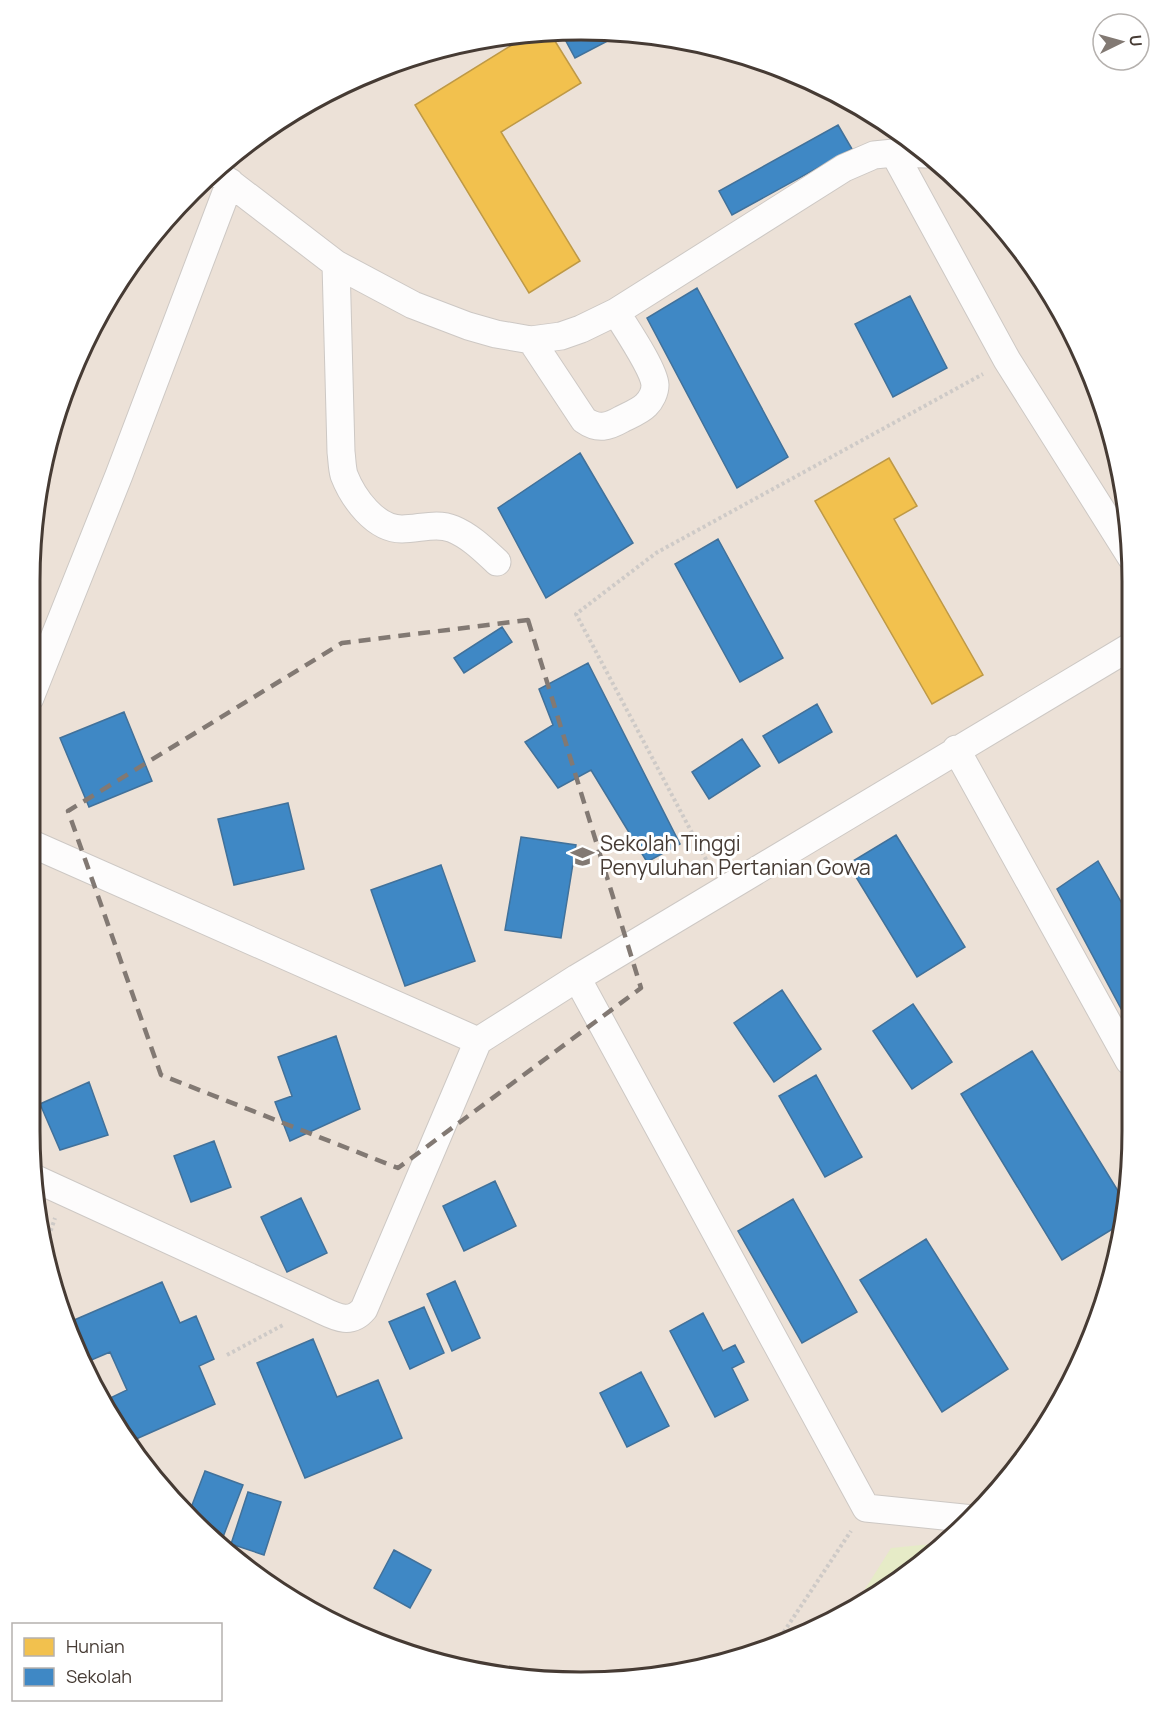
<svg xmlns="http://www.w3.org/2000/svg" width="1163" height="1713" font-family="Manrope,sans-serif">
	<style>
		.education { fill: #ece1d7 }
		.green { fill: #e6ebc7 }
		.homes { fill: #f2c14e; stroke: #be9946; stroke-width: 1.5 }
		.schools { fill: #3f88c5; stroke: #41719a; stroke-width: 1.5 }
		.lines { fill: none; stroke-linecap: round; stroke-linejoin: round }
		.street-casing { stroke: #cdc8c4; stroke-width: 29 }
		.path { stroke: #cecac7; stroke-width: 4; stroke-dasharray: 3 3; stroke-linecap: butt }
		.street { stroke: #fdfcfc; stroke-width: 27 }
		.marked { fill: none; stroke: #827973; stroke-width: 4.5; stroke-dasharray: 12 8; stroke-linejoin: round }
		.labels { text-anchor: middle; stroke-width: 6; stroke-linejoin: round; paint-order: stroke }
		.poi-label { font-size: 21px; fill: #463b34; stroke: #fff; text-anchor: start }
		.rim { fill: none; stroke: #463b34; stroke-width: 3 }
	</style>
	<rect width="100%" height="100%" fill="#f0ece8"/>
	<path class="education" d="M582,30l107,11 104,31 95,51 84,69 104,145 46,137 11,108v549l-11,108 -31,104 -51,95 -69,84 -145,104 -137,46 -179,6 -140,-37 -152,-95 -95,-108 -74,-163 -19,-144v-549l11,-108 63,-168 88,-115 83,-68 96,-51 103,-31z"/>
	<path class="green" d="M942,1543l-87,62 36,-57z"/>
	<path class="homes" d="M550,33l31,50 -80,49 79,129 -51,32 -114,-188 113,-70z
		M889,458l28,48 -23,13 89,156 -51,29 -117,-203z"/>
	<path class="schools" d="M582,30l39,4 -46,24 -14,-26z
		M838,125l14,24 -120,66 -13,-24z
		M697,288l91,169 -51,31 -90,-170z
		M910,296l37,72 -54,29 -38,-73z
		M580,453l53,90 -87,55 -48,-90z
		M718,539l65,119 -43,24 -65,-118z
		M502,627l10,15 -48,31 -10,-15z
		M588,663l92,181 -33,18 -56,-92 -33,18 -33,-46 28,-17 -14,-36z
		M817,704l15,28 -53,31 -16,-27z
		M124,712l28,69 -63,26 -29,-69z
		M742,739l18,27 -51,33 -17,-27z
		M288,803l16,66 -70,16 -16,-66z
		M896,835l69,112 -48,30 -69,-113z
		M521,837l55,8 -15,93 -56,-8z
		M1098,861l35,62v108l-76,-142z
		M441,865l34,96 -70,25 -34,-96z
		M782,990l39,59 -47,33 -40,-59z
		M913,1004l39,58 -40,27 -39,-58z
		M336,1036l24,73 -70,32 -15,-39 17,-6 -14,-39z
		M1032,1051l94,153 -2,18 -62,38 -101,-166z
		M816,1075l46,82 -37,20 -46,-81z
		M89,1082l19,53 -48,15 -20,-46z
		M214,1141l17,46 -40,15 -17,-46z
		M495,1181l21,45 -52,25 -21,-45z
		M301,1198l26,55 -40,19 -26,-55z
		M793,1199l64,113 -55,31 -64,-112z
		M926,1239l82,130 -66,43 -82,-132z
		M455,1281l25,57 -28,13 -25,-57z
		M162,1282l18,41 16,-7 18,43 -15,7 16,38 -88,39 -4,-5 -17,-38 21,-10 -17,-38 -21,9 -17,-40z
		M424,1307l20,46 -34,16 -21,-47z
		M703,1313l20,38 12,-6 9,17 -12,6 16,32 -33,17 -45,-86z
		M313,1339l24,58 41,-17 24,58 -97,40 -48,-115z
		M641,1372l28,54 -42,21 -27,-54z
		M205,1471l38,14 -20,52 -19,-7 -15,-17z
		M248,1492l33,10 -17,53 -33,-11z
		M394,1550l37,20 -21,38 -36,-20z"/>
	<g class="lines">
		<defs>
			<path id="street" d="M894,153l32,1
				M216,172l120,92 77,41 55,21 28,8 35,6 30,-4 20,-7 35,-17 228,-144 30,-13 20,-2 113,207 124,197
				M336,264l5,188c1,7 1,16 3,23 9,23 31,54 58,54 17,0 35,-7 51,0 17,7 31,21 44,33
				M531,340l53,80c14,10 24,7 38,-1 8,-4 18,-8 24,-14 5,-5 9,-13 9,-20 -1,-16 -30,-58 -39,-73
				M30,698l89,-223 111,-293
				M956,749l173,312
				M30,843l448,198 -114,268c-15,18 -31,6 -49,-2l-279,-128
				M577,978l289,530 107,11
				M478,1041l99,-63 556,-333"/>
		</defs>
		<use href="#street" class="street-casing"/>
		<path class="path" d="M709,865l-133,-251 80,-61 327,-179
			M45,1248l10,-30
			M227,1355l56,-30
			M777,1642l74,-111"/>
		<use href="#street" class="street"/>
	</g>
	<path class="marked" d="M528,620l113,368 -243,180 -237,-93 -93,-264 274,-168z"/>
	<defs>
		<symbol id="university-bare" viewBox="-9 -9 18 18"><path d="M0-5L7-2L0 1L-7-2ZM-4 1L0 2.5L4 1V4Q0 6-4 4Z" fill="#827973" stroke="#fff" stroke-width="2.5" paint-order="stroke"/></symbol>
	</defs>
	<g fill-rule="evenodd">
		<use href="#university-bare" x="566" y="840" width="33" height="33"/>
	</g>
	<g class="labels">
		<g class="poi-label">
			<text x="600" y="851">Sekolah Tinggi<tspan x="600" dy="24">Penyuluhan Pertanian Gowa</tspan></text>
		</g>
	</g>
	<path d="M0 0H1163V1713H0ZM581 40H581A541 541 0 0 1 1122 581V1131A541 541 0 0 1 581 1672H581A541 541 0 0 1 40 1131V581A541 541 0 0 1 581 40Z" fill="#fff" fill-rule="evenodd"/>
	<path class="rim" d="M581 40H581A541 541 0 0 1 1122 581V1131A541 541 0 0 1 581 1672H581A541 541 0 0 1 40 1131V581A541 541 0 0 1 581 40Z"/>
	<rect x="12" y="1623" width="210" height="78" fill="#ffffff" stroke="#b5b1ae" stroke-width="1.5"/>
	<rect x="24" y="1638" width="30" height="18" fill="#f2c14e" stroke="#b5b1ae" stroke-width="1.5"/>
	<text x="66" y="1653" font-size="18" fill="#463b34">Hunian</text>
	<rect x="24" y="1668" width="30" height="18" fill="#3f88c5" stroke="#b5b1ae" stroke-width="1.5"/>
	<text x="66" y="1683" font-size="18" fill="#463b34">Sekolah</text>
	<g transform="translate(1121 42) rotate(85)"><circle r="28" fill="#ffffff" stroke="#b5b1ae" stroke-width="1.5"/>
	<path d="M0-4.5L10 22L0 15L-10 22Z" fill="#827973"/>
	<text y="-9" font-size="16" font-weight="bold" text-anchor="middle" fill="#463b34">U</text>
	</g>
</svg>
